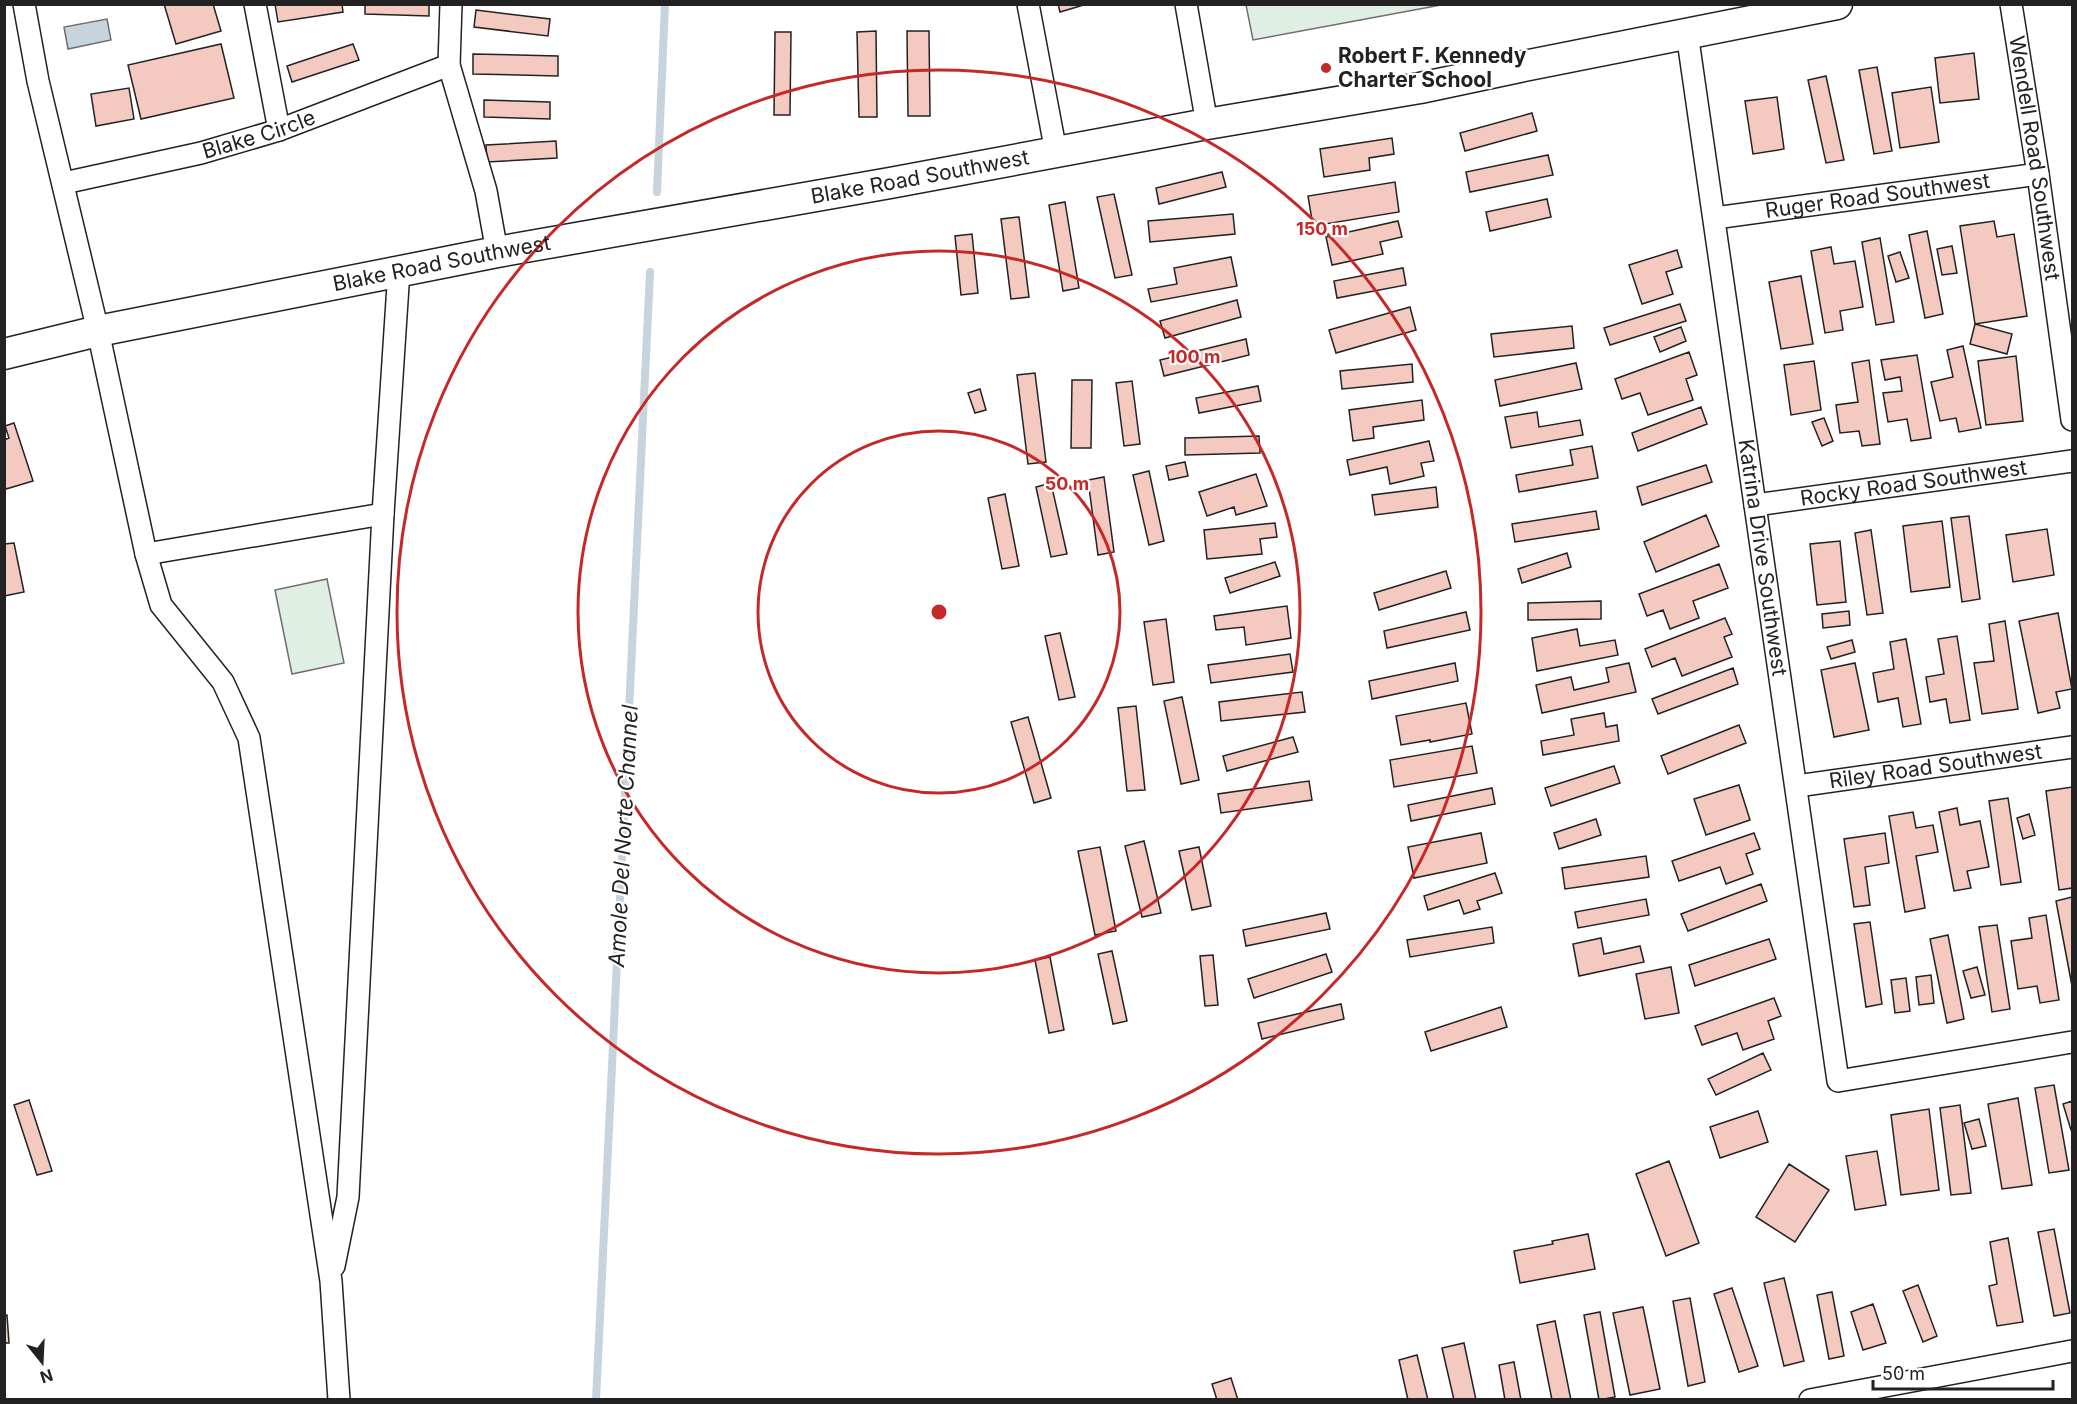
<svg xmlns="http://www.w3.org/2000/svg" width="2077" height="1404" font-family="Inter,sans-serif">
	<style>
		.green { fill: #e0efe3; stroke: #6f6f6f; stroke-width: 1.5 }
		.water { fill: #c7d3dd; stroke: #6f6f6f; stroke-width: 1.5 }
		.lines { fill: none; stroke-linecap: round; stroke-linejoin: round }
		.stream { stroke: #c7d3dd; stroke-width: 8 }
		.building { fill: #f3c9c0; stroke: #222; stroke-width: 1.5 }
		.street-casing { stroke: #222; stroke-width: 24 }
		.secondary-casing { stroke: #222; stroke-width: 33 }
		.street { stroke: #fff; stroke-width: 21 }
		.secondary { stroke: #fff; stroke-width: 30 }
		.ring { fill: none; stroke: #c62828; stroke-width: 3 }
		.poi-dot { fill: #c62828; stroke: #fff; stroke-width: 2 }
		.labels { text-anchor: middle; stroke-width: 4.5; stroke-linejoin: round; paint-order: stroke }
		.poi-label { font-size: 21px; font-weight: bold; fill: #222; stroke: #fff; text-anchor: start }
		.street-label { font-size: 21px; fill: #222; stroke: #fff }
		.water-label { font-size: 22px; font-style: italic; fill: #222; stroke: #fff }
		.centre { fill: #c62828; stroke: #fff; stroke-width: 3 }
		.ring-label { font-size: 18px; text-anchor: middle; font-weight: bold; fill: #c62828; stroke: #fff; stroke-width: 4.5; stroke-linejoin: round; paint-order: stroke }
	</style>
	<rect width="100%" height="100%" fill="#fff"/>
	<path class="green" d="M1246,5v-1l195,1 -188,35z
		M327,579l17,84 -52,11 -17,-84z"/>
	<path class="water" d="M107,19l4,21 -43,9 -4,-22z"/>
	<g class="lines">
		<path class="stream" d="M657,192l8,-188
			M596,1400l54,-1128"/>
	</g>
	<path class="building" d="M164,4h49l8,27 -45,13z
		M275,4h67l1,8 -65,10z
		M365,4h64v12l-64,-2z
		M1058,4h29l-27,8z
		M476,10l74,9 -2,17 -74,-9z
		M876,31l1,86h-18l-2,-85z
		M907,31h22l1,85h-22z
		M775,32h16l-1,83h-16z
		M221,44l13,54 -93,21 -13,-54z
		M353,44l6,16 -67,22 -5,-16z
		M1974,53l5,46 -39,4 -5,-45z
		M473,54l85,2v20l-85,-2z
		M1877,67l15,84 -18,3 -15,-84z
		M1826,76l18,84 -18,3 -18,-83z
		M1931,87l8,55 -39,6 -8,-55z
		M129,88l5,31 -38,7 -5,-32z
		M1777,97l7,52 -31,5 -8,-53z
		M484,100l66,2v17l-66,-2z
		M1532,113l5,18 -72,20 -5,-18z
		M1392,138l2,16 -25,4 1,12 -46,7 -4,-28z
		M556,141l1,17 -70,4 -1,-17z
		M1548,155l5,20 -83,17 -4,-20z
		M1222,172l4,15 -67,17 -3,-16z
		M1395,182l4,30 -86,14 -5,-30z
		M1114,194l18,81 -17,3 -18,-81z
		M1547,199l4,18 -61,14 -4,-19z
		M1065,202l14,86 -16,3 -14,-86z
		M1233,214l2,20 -85,8 -2,-21z
		M1019,217l10,80 -18,2 -10,-80z
		M1398,221l4,16 -22,5 3,12 -51,11 -6,-28z
		M1994,221l3,16 17,-3 13,82 -52,8 -15,-98z
		M1927,231l16,83 -18,4 -16,-83z
		M972,234l6,59 -17,2 -6,-59z
		M1880,238l14,84 -18,3 -14,-83z
		M1952,246l5,27 -15,2 -5,-26z
		M1831,247l3,17 21,-3 8,46 -23,4 3,19 -18,3 -14,-82z
		M1677,250l5,17 -16,5 7,22 -31,10 -13,-39z
		M1900,252l9,26 -13,4 -8,-26z
		M1231,257l6,29 -86,16 -3,-13 29,-5 -3,-16z
		M1403,268l3,17 -69,13 -3,-17z
		M1801,276l12,68 -32,5 -12,-67z
		M1237,300l4,17 -76,21 -5,-17z
		M1680,304l6,17 -76,24 -6,-17z
		M1410,307l6,23 -80,23 -7,-23z
		M1975,324l37,10 -5,20 -37,-10z
		M1572,326l2,22 -80,9 -3,-23z
		M1681,327l5,14 -26,11 -6,-15z
		M1246,339l3,16 -85,21 -4,-16z
		M1963,346l18,82 -22,4 -3,-14 -16,3 -9,-39 22,-5 -6,-27z
		M1689,352l8,23 -11,4 7,21 -45,15 -8,-22 -18,6 -7,-20z
		M1917,355l14,83 -20,3 -4,-22 -19,3 -5,-29 19,-2 -2,-14 -15,3 -4,-20z
		M2016,356l7,65 -37,4 -8,-64z
		M1869,360l11,84 -18,2 -3,-15 -19,2 -4,-28 22,-3 -6,-39z
		M1814,361l7,49 -30,5 -7,-50z
		M1576,363l6,26 -82,17 -5,-26z
		M1412,364l1,18 -71,7 -2,-18z
		M1035,373l11,89 -18,2 -11,-89z
		M1072,380h20l-1,68h-20z
		M1132,381l8,63 -16,2 -8,-63z
		M1258,386l3,15 -62,12 -3,-15z
		M980,389l6,21 -11,3 -7,-20z
		M1422,400l2,20 -51,7 1,11 -21,3 -4,-31z
		M1701,407l6,17 -69,27 -6,-18z
		M1537,412l2,15 41,-7 3,15 -72,13 -6,-31z
		M1824,418l9,23 -11,5 -10,-24z
		M14,423l19,58 -27,8 -2,-5v-44l5,-2 -4,-12z
		M1259,436l1,17 -75,2v-17z
		M1429,441l5,20 -13,2 3,13 -34,8 -3,-17 -37,8 -3,-15z
		M1592,446l6,32 -79,14 -3,-17 57,-10 -3,-15z
		M1185,462l3,14 -19,4 -3,-14z
		M1706,465l6,17 -70,23 -5,-18z
		M1149,471l15,70 -15,4 -16,-70z
		M1256,474l11,32 -31,9 -2,-8 -27,9 -8,-24z
		M1104,477l10,75 -16,3 -10,-75z
		M1051,483l16,71 -16,3 -15,-70z
		M1436,487l2,20 -63,8 -3,-20z
		M1005,494l14,72 -17,3 -14,-71z
		M1596,511l3,18 -84,13 -3,-18z
		M1706,515l13,31 -63,26 -12,-30z
		M1969,516l11,83 -18,3 -11,-84z
		M1942,521l8,66 -39,5 -8,-66z
		M1275,523l2,14 -17,2 2,15 -55,5 -3,-29z
		M2047,529l7,46 -41,7 -7,-47z
		M1871,530l12,83 -16,2 -12,-82z
		M1840,541l6,61 -29,3 -7,-61z
		M14,543l10,49 -20,4v-52z
		M1567,553l4,14 -49,16 -4,-14z
		M1275,562l5,14 -50,17 -5,-15z
		M1719,564l9,24 -35,13 6,17 -29,11 -7,-19 -16,6 -8,-22z
		M1446,571l5,17 -72,22 -5,-17z
		M1601,601v18l-73,1v-17z
		M1287,606l4,32 -45,7 -2,-18 -28,3 -2,-14z
		M1849,611l1,14 -27,3 -1,-14z
		M1466,612l4,18 -83,18 -3,-17z
		M2058,613l14,76 -16,3 4,16 -22,5 -19,-92z
		M1725,618l7,16 -8,3 8,20 -50,19 -7,-18 -23,9 -7,-18z
		M1166,619l8,63 -21,3 -9,-63z
		M2005,621l13,88 -36,5 -8,-51 20,-2 -5,-37z
		M1577,629l3,17 35,-6 3,15 -81,16 -5,-33z
		M1060,633l15,64 -16,3 -14,-64z
		M1957,636l13,84 -20,3 -4,-24 -16,3 -4,-25 18,-3 -6,-35z
		M1906,639l15,85 -18,3 -5,-29 -20,4 -5,-29 21,-4 -4,-27z
		M1852,640l3,12 -24,7 -4,-12z
		M1290,654l3,18 -82,11 -3,-18z
		M1455,663l3,18 -86,18 -3,-18z
		M1629,663l7,29 -94,21 -6,-28 35,-8 3,13 35,-8 -3,-14z
		M1855,663l14,67 -35,7 -13,-67z
		M1733,668l5,16 -80,30 -6,-15z
		M1302,692l3,20 -84,9 -2,-19z
		M1182,697l17,83 -18,4 -17,-83z
		M1466,703l6,31 -42,8v-2l-29,5 -5,-29z
		M1136,706l9,84 -18,1 -9,-83z
		M1604,713l2,14 11,-2 2,16 -76,14 -2,-14 33,-6 -3,-16z
		M1028,717l23,81 -17,5 -23,-81z
		M1739,725l7,18 -78,31 -7,-18z
		M1293,737l5,15 -71,19 -4,-15z
		M1472,746l5,27 -83,14 -4,-27z
		M1614,766l6,17 -69,23 -6,-18z
		M1309,781l3,19 -91,13 -3,-19z
		M1739,785l11,35 -44,15 -12,-36z
		M2072,787v101l-13,2 -13,-99z
		M1492,788l3,16 -84,17 -3,-16z
		M2008,798l13,84 -20,3 -12,-84z
		M1957,808l3,17 20,-4 9,46 -22,4 4,17 -17,3 -15,-79z
		M1913,812l3,16 17,-3 5,27 -22,4 9,52 -20,4 -16,-96z
		M2029,814l6,21 -12,4 -6,-21z
		M1596,819l5,16 -42,14 -5,-16z
		M1481,833l6,30 -73,15 -6,-31z
		M1754,833l6,16 -14,5 7,20 -27,10 -6,-17 -41,14 -7,-20z
		M1885,833l4,30 -24,4 5,38 -16,2 -10,-68z
		M1144,841l17,72 -19,4 -17,-71z
		M1100,847l16,84 -21,4 -17,-84z
		M1199,847l12,59 -19,4 -13,-59z
		M1646,856l3,21 -84,12 -3,-21z
		M1495,873l7,20 -25,8 3,8 -16,5 -5,-14 -31,10 -4,-14z
		M1761,884l6,17 -79,30 -7,-17z
		M2072,897v89l-16,-85z
		M1646,899l3,16 -71,13 -3,-16z
		M1326,913l4,16 -84,17 -3,-16z
		M2046,915l13,85 -19,3 -3,-17 -19,3 -7,-48 21,-3 -3,-20z
		M1870,922l12,82 -16,3 -12,-83z
		M1997,925l13,84 -18,3 -13,-85z
		M1492,927l2,16 -84,14 -3,-17z
		M1948,935l16,84 -17,4 -17,-84z
		M1601,938l3,16 36,-8 4,16 -65,14 -6,-32z
		M1769,939l7,20 -81,27 -6,-21z
		M1112,951l15,70 -14,3 -15,-70z
		M1326,954l6,18 -78,26 -6,-19z
		M1213,955l5,50 -13,1 -5,-50z
		M1050,957l14,73 -15,3 -14,-73z
		M1671,967l8,46 -34,6 -9,-45z
		M1977,967l8,28 -14,3 -8,-27z
		M1931,975l3,28 -15,2 -3,-28z
		M1906,978l4,33 -15,2 -4,-33z
		M1774,998l7,18 -13,5 6,18 -31,11 -6,-17 -35,12 -7,-19z
		M1341,1004l3,15 -82,20 -4,-16z
		M1501,1007l6,20 -76,24 -6,-19z
		M1763,1053l8,17 -55,25 -8,-16z
		M2054,1085l15,85 -20,3 -14,-85z
		M2018,1098l14,87 -30,4 -14,-85z
		M29,1100l23,71 -15,4 -23,-70z
		M2072,1101v29h-1l-8,-26z
		M1960,1105l11,88 -20,2 -11,-87z
		M1929,1109l10,81 -38,5 -10,-80z
		M1758,1111l10,31 -48,16 -10,-31z
		M1979,1119l7,27 -14,3 -8,-26z
		M1877,1151l9,54 -31,5 -9,-54z
		M1669,1161l30,82 -33,13 -30,-82z
		M1789,1164l40,26 -34,52 -39,-25z
		M2054,1229l16,84 -16,3 -16,-84z
		M1588,1234l7,35 -75,14 -6,-32 39,-7 -1,-3z
		M2008,1238l15,84 -26,4 -8,-40 8,-2 -7,-42z
		M1784,1278l20,83 -20,5 -20,-83z
		M1918,1285l19,51 -14,6 -20,-51z
		M1732,1288l26,78 -19,6 -25,-78z
		M1832,1292l12,64 -15,3 -12,-64z
		M1690,1298l15,84 -17,4 -15,-85z
		M1873,1304l13,39 -23,7 -12,-38z
		M1643,1307l17,82 -30,6 -17,-82z
		M1600,1312l15,85 -16,3 -15,-85z
		M4,1315h3l2,28h-5z
		M1555,1321l16,79h-19l-15,-75z
		M1464,1343l12,57h-22l-12,-52z
		M1417,1355l11,45h-20l-9,-40z
		M1514,1362l7,38h-16l-6,-35z
		M1231,1378l7,22h-21l-5,-16z"/>
	<g class="lines">
		<defs>
			<g id="street">
				<path d="M24,4l14,77 60,250 48,223 15,51 62,77 26,56 82,543 8,119"/>
				<path d="M255,4l24,126"/>
				<path d="M451,4l-2,61 37,126 11,61"/>
				<path d="M1028,4l28,148"/>
				<path d="M1186,4l21,120"/>
				<path id="s1" d="M2011,4l27,170 34,246"/>
				<path id="s2" d="M1687,33l151,1048 234,-39"/>
				<path id="s3" d="M64,183l137,-30 78,-23 170,-65"/>
				<path id="s4" d="M1715,218l323,-44"/>
				<path id="s5" d="M1755,505l317,-44"/>
				<path d="M146,554l237,-40"/>
				<path id="s6" d="M1797,786l275,-39"/>
				<path d="M334,1266l14,-69 35,-683 16,-244"/>
				<path d="M1810,1400l262,-49"/>
			</g>
			<g id="secondary">
				<path id="s7" d="M4,354l94,-23 399,-79 393,-69 317,-59 213,-36 99,-21 318,-63"/>
			</g>
		</defs>
		<use href="#street" class="street-casing"/>
		<use href="#secondary" class="secondary-casing"/>
		<use href="#street" class="street"/>
		<use href="#secondary" class="secondary"/>
	</g>
	<g class="ring">
		<circle cx="939" cy="612" r="181"/>
		<circle cx="939" cy="612" r="361"/>
		<circle cx="939" cy="612" r="542"/>
	</g>
	<circle class="poi-dot" cx="1326" cy="68" r="6"/>
	<g class="labels">
		<g class="poi-label">
			<text x="1338" y="63">Robert F. Kennedy<tspan x="1338" dy="24">Charter School</tspan></text>
		</g>
		<g class="street-label">
			<text dy="7" stroke="none"><textPath href="#s3" startOffset="201">Blake Circle</textPath></text>
			<text dy="7" stroke="none"><textPath href="#s1" startOffset="156">Wendell Road Southwest</textPath></text>
			<text dy="7" stroke="none"><textPath href="#s7" startOffset="933">Blake Road Southwest</textPath></text>
			<text dy="7" stroke="none"><textPath href="#s4" startOffset="164">Ruger Road Southwest</textPath></text>
			<text dy="7" stroke="none"><textPath href="#s7" startOffset="447">Blake Road Southwest</textPath></text>
			<text dy="7" stroke="none"><textPath href="#s5" startOffset="160">Rocky Road Southwest</textPath></text>
			<text dy="7" stroke="none"><textPath href="#s2" startOffset="530">Katrina Drive Southwest</textPath></text>
			<text dy="7" stroke="none"><textPath href="#s6" startOffset="140">Riley Road Southwest</textPath></text>
		</g>
		<g class="water-label">
			<text transform="translate(623 836) rotate(-87)" y="8">Amole Del Norte Channel</text>
		</g>
	</g>
	<circle cx="939" cy="612" r="9" class="centre"/>
	<g class="ring-label">
		<text x="1322" y="235">150 m</text>
		<text x="1194" y="363">100 m</text>
		<text x="1067" y="490">50 m</text>
	</g>
	<rect width="2077" height="1404" fill="none" stroke="#222222" stroke-width="12"/>
	<g transform="translate(42 1362) rotate(162)" stroke="#ffffff" stroke-width="4.5" paint-order="stroke">
	<path d="M0-4.5L10 22L0 15L-10 22Z" fill="#222222"/>
	<text y="-9" font-size="16" font-weight="bold" text-anchor="middle" fill="#222222">N</text>
	</g>
	<path d="M1873 1380v9h180v-9" fill="none" stroke="#222222" stroke-width="3"/>
	<text x="1882" y="1380" font-size="18" fill="#222222" stroke="#ffffff" stroke-width="4.5" paint-order="stroke">50 m</text>
</svg>
